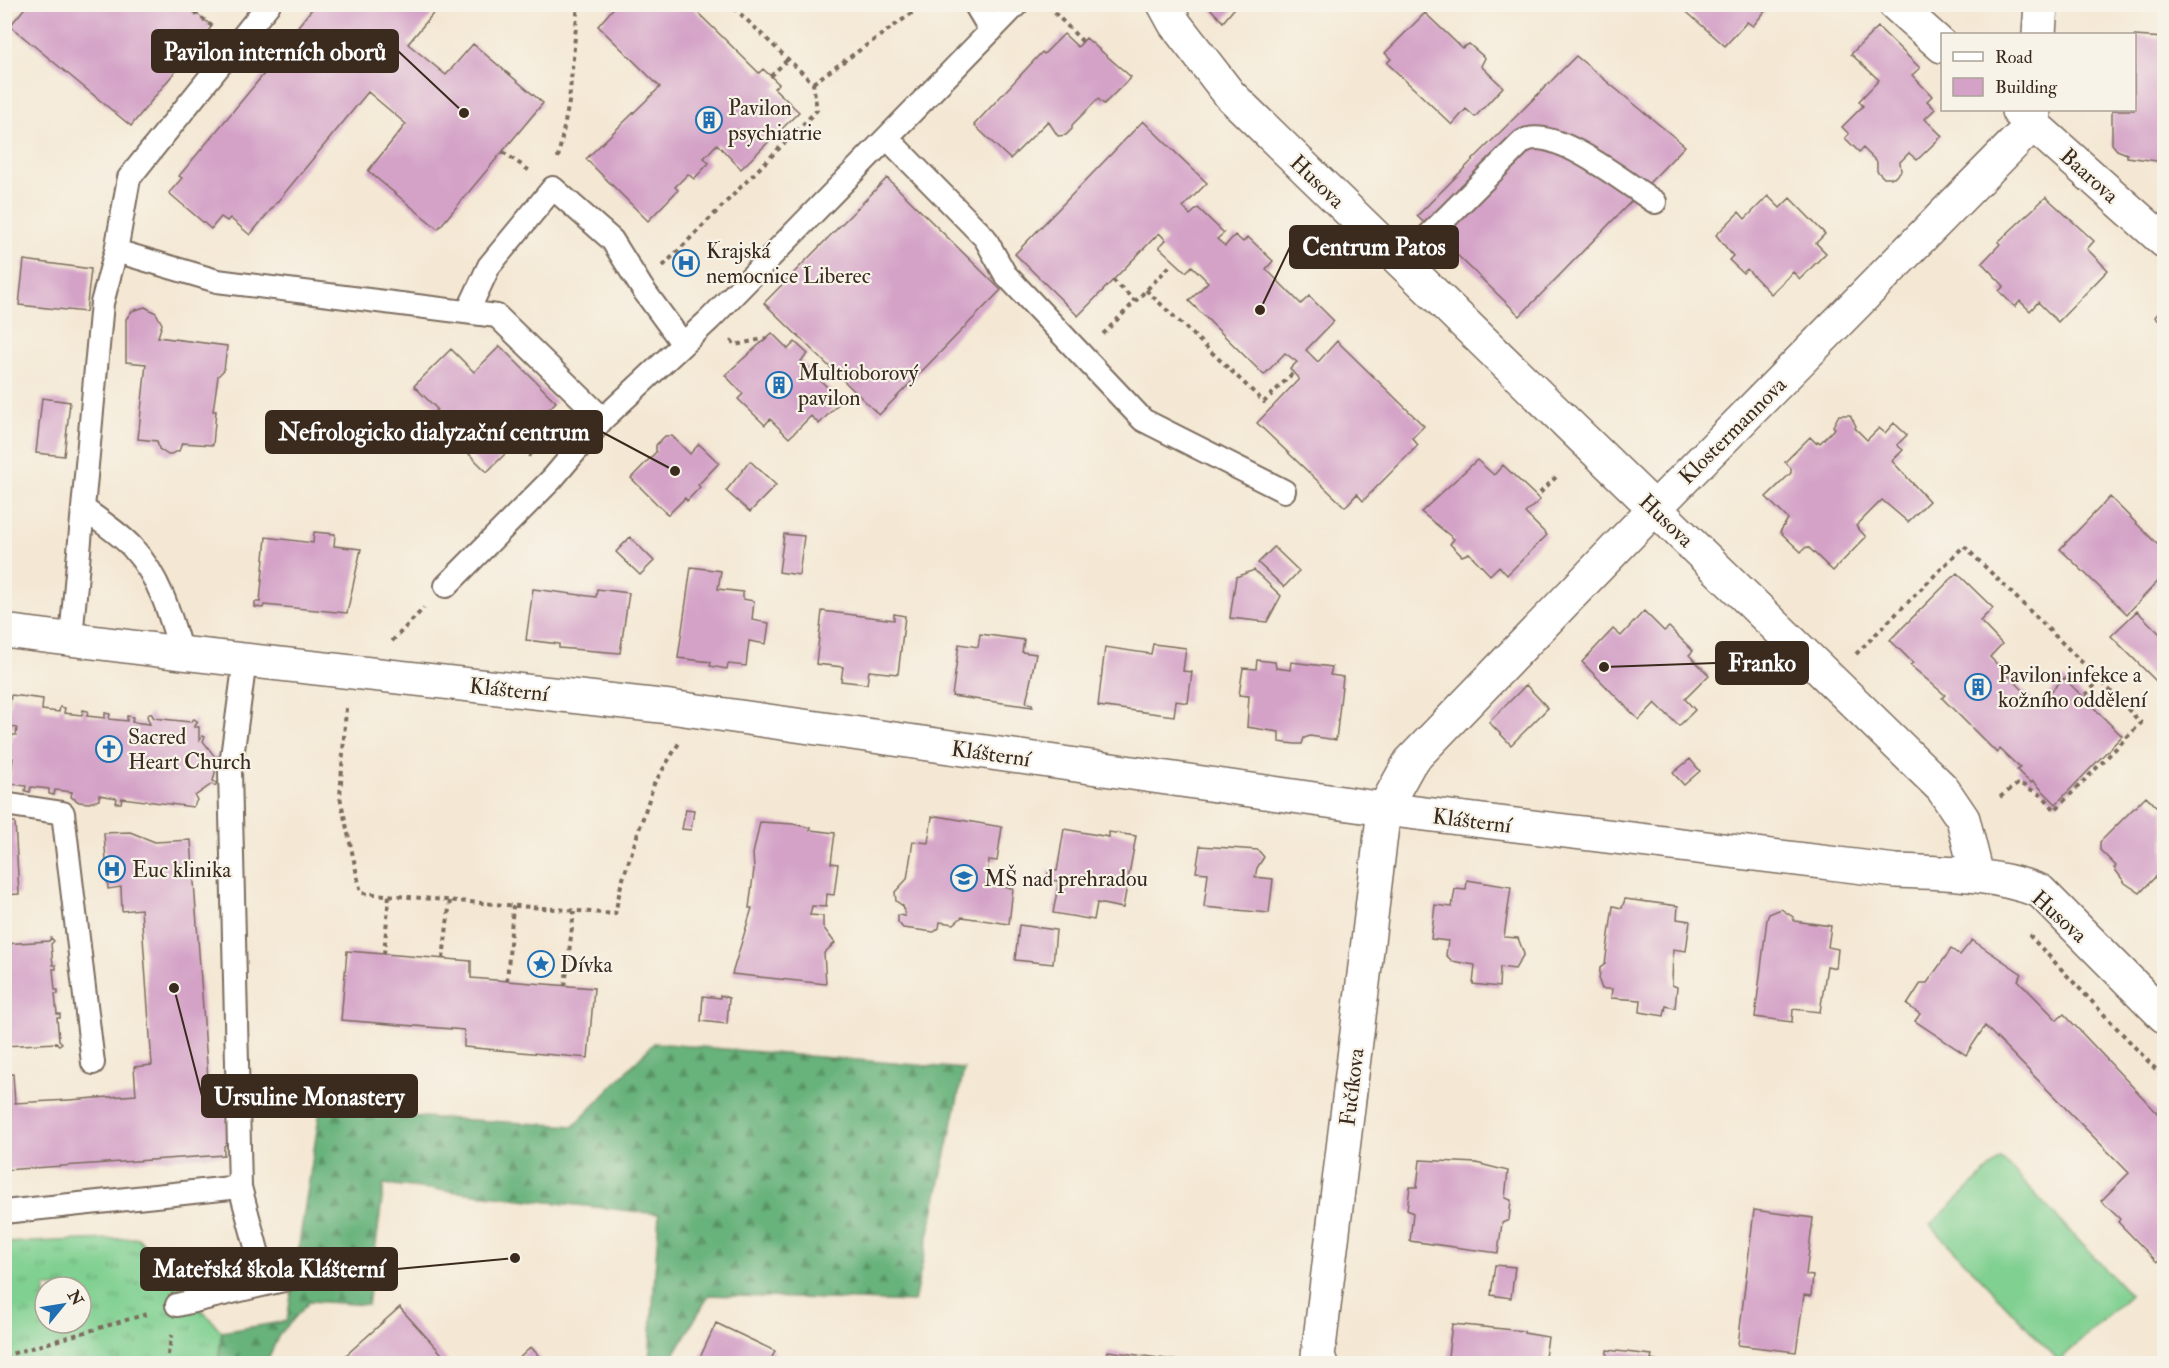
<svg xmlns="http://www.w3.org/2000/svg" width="2169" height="1368" font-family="'IM FELL Double Pica',serif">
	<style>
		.grass { fill: url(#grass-tufts); stroke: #5e7d58; stroke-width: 1.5; fill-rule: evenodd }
		.forest { fill: url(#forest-firs); stroke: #526e4c; stroke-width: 1.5 }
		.garden { fill: #80d091; stroke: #5e7d58; stroke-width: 1.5 }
		.building { fill: #d4a2c7 }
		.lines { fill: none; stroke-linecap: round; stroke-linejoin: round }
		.service-casing { stroke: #7c6c5e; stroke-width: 26 }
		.minor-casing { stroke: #7c6c5e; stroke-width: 36 }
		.tertiary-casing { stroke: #7c6c5e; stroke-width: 36 }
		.path { stroke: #7c6c5e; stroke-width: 4; stroke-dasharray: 4.5 4.5; stroke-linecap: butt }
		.service { stroke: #fff; stroke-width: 22 }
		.minor { stroke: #fff; stroke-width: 33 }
		.tertiary { stroke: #fff; stroke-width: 33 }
		.labels { text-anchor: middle; stroke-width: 4.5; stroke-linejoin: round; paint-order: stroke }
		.poi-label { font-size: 22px; fill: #3b2a1e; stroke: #f7f3e8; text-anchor: start }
		.street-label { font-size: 22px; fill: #3b2a1e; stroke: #f7f3e8 }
		.leader { fill: none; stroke: #3b2a1e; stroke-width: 2 }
		.callout-dot { fill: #3b2a1e; stroke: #f7f3e8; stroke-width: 2 }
		.callout { fill: #3b2a1e; stroke: #3b2a1e; stroke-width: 2 }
		.callout-label { font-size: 24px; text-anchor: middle; font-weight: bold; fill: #fff }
	</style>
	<defs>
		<pattern id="grass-tufts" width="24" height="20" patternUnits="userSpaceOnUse" patternTransform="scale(1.5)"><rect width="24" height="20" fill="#80d091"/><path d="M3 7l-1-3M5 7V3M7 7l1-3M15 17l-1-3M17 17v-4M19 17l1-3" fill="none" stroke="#6aa976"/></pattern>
		<pattern id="forest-firs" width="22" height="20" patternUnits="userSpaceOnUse" patternTransform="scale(1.5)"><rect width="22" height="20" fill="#68b27b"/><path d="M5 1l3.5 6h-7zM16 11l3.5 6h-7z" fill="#579164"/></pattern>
	</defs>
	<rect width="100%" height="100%" fill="#f7f3e8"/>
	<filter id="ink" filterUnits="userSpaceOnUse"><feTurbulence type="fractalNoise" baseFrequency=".0167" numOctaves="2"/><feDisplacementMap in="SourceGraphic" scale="12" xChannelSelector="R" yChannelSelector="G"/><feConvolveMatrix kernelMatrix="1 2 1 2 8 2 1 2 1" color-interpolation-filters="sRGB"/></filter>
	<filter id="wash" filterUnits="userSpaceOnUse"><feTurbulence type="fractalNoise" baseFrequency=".008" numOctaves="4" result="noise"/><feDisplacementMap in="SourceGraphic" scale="24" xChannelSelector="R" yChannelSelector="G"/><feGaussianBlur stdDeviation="1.35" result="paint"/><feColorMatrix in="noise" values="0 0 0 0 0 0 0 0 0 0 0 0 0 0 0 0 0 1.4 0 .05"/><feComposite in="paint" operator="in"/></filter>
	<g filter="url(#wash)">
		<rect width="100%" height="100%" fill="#f4e8d4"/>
		<path class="grass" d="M138,1238l84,94 -4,31h-213l-1,-120zM45,1287h36v36h-36z"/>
		<path class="forest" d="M654,1043l310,26 -50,233 -205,-7 -40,68h-20l10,-149 -275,-30 -16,121 -58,-4 -31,34 -13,28 -48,1 4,-32 65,-11 33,-210 254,15z"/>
		<path class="garden" d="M2001,1158l129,137 -71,66 -129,-136z"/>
		<g id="blocks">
			<path class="building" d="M28,4h151l7,5 1,-3 25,20 -81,100 -121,-100z
				M316,4h125l-33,40 38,31 27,-31 70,59 -105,126 -70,-58 38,-47 -38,-32 -118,143 -20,-17 -3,3 -6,-4 -10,12 -42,-36 13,-15 -3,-2 119,-143 -3,-3z
				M617,4h72l70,69 4,-4 16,15 -5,4 25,24 -58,57 -24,-25 -13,14 5,5 -15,16 -6,-5 -13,13 3,3 -30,31 -62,-62 74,-72 -62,-61z
				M1206,4h32l-15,18z
				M1682,4h89l-18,22 -6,-4 -22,24 -45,-40z
				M1425,13l37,35 7,-4 16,14 -4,8 22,21 -28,30 -9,-8 -14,16 -65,-62 4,-4 -6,-6z
				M1878,27l42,41 -8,7 20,21 -5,5 8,8 -10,10 17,17 -25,24 -8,-7 -9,9 1,9 -7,7h-10l-7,-7v-9l-14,-14 -4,4 -14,-14 4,-4 -7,-7 21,-21 -4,-5 20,-21 -28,-26z
				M1064,34l14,13 8,-9 45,39 -27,27 -6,-5 -26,26v4l-6,6 -8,1 -10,-15 -38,38 -36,-34 68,-73 2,2z
				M2134,36l30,2v124l-37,-5v-3l-10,-4 -5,-6v-34h22z
				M1576,56l109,90 -165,170 -103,-100z
				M1143,121l64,62 -24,24 7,8 8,-7 26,25 -7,6 8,7 10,-11 8,7 5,-5 25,24 -7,8 35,35 8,-8 25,25 -28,29 12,12 19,-21 87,85 -12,12 6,7 -55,56 -6,-7 -12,13 -88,-84 42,-44 -9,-10 7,-7 -12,-9 -21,22 -75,-74 19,-19 -16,-16 -6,6 -27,-25 7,-7 -7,-7 -81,83 -63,-62z
				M887,178l114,112 -122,125 -115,-112z
				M1768,196l12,12 10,-10 35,36 -9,9 10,10 -26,26 -7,-7 -22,22 -24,-25 -4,4 -14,-13 4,-4 -17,-21 23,-23 6,7z
				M2046,197l48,44 -7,8 21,21 -50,52 -20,-20 -8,9 -10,-10 -5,6 -16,-16 5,-5 -22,-23 18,-19 -2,-2z
				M24,260l67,9 -5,43 -67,-7z
				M145,307l11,6 6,11 -4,13 69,9 -3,24 -6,6 -5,35h3l-3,34 -31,-2 -3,8 -11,4 -9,-6 -2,-8 -19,-2 8,-75 -20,-2v-43l6,-8z
				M2164,307v19l-9,-9z
				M772,333l16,16 7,-7 13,12 -7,7 40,40 -22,23 -8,-8 -22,22 -19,-19 -5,6 -27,-26 5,-5 -18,-19z
				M500,346l56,56 -19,19 4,4 -3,8 -8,3 -4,-3 -39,39 -56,-56 6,-7 -23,-23 37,-37 23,23z
				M42,398l28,4 -6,54 -28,-3z
				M1839,415h11l6,11 -1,2 12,12 12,-12 6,5 9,-10 13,12 -10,10 6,5 -11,11 37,40 -21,21 -26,-22 -26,26 10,11 -33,34 -24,-23 -3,-1 -5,5 -21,-20 8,-13 -22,-22 25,-24v-5l-6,-6 25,-25 6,6 2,-2 2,2 15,-15 -2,-2z
				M665,436h7l18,18 9,-10 20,19 -21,22 2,2 -13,14 -2,-3 -17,17 -37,-37 25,-26v-7z
				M1477,460l17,15 9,-10 37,35 -15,13 22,22 -40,40 -8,-9 -9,9 -21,-22 -7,3 -12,-12 4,-5 -33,-27z
				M750,461l26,24 -26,27 -24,-21z
				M2110,497l54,54v24l-37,39 -67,-65z
				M314,532l21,2 -1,12 27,3 -14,64 -83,-8 -1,3 -8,-1v-5h5l6,-65 47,6z
				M784,534l20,2 -5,39 -20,-3z
				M630,537l24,24 -14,14 -24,-23z
				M1274,547l25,24 -15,16 -26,-24z
				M691,567l30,4 -3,18 25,3v7l11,2 -2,19 17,3 -3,21 -17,-3 -3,25 -18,-2 -1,5 -17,-3 1,-4 -33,-4z
				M1254,570l27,26 -14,26 -37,-4 6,-41z
				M1957,573l36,35 -13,13 22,23 -12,13 48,48 26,-27 58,58 -66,68 -23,-23 -2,2 -7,-6 -7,-7 3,-2 -20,-19 -3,4 -55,-55 3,-3 -35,-30 3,-2 -23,-23z
				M533,589l63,8 1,-8 32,4 -9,60 -61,-5v-4l-33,-4z
				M822,611l72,9v-6l11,2 -7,58 -29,-3 -2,13 -26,-3 2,-14 -27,-3z
				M1644,611l20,20 5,-4 24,24 -4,4 20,20 -24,24 10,11 -16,16 -24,-23 -16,17 -57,-58 31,-33 8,7z
				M2137,611l27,27v51l-53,-53z
				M980,634l44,6 -2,12 14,2 -10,49 6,1 1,3 -81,-11 7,-52 19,3z
				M1153,644l33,4 -3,23 9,1 -4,31 -12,-2 -2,15 -76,-10 7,-59 46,7z
				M1257,660l18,2 1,6 14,2 1,-8 41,5 -2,8 13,2 -7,63 -26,-4 -6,2 -2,6h-7l-16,-2v-10l-32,-5 2,-31 -10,-1 4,-27 13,1z
				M1526,685l22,23 -37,37 -22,-23z
				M11,695l32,4 -1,11 17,2 1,-5 5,1 -1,5 18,2 1,-5 5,1 -1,5 18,2v-5l5,1 -1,5 18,2v-5l6,1 -1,5 18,2 -3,-8 4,-3 3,5 36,4 4,-3 4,3 -4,5h5v15l3,-6 3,1 -2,4 12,16 4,-1 -6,25 4,2 -2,3 -3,-2 -17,12 2,4 -4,7 -71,-9 -1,5h-5l1,-5 -18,-3v5l-10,3 -10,-1 -8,-5 1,-5 -17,-2 -1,5 -5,-1v-5l-18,-2 -1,5 -5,-1 1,-5 -13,-2 -4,4 -3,-4 4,-3 3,-23 -4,-1 3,-22h4l1,-7 -10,-2z
				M1690,759l10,12 -16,14 -11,-12z
				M2146,796l15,15 3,-4v72l-5,-6 -19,20 -15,-10 -11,-15 2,-2 -16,-16v-8z
				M686,809l8,1 -3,20 -9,-1z
				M937,816l65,11 -5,34 -8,-1 -3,26 27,2 -4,36 -47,-7 -8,7 -14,-2 -1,6 -5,4 -31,-4 -5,-6v-7l7,1 -2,-10 -7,-5 -1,-9 12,-13 6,-38 15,2 4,-26z
				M4,822h11l4,72 -15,1z
				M760,822l33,2 18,4 -1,2 25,3 -4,30 7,1 -4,31 -7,-1 -1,13 -14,-1 -2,9 13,1v11l12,16 -11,10 2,31 -94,-10 20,-66h-3l5,-39 -1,-15z
				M1064,829l45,8v-5l27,4 -13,72 -26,-5 -3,17 -41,-7 6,-32 -12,-1 2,-10 8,1z
				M130,832l25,10 36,-2 19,267 11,-1v8l12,9 1,13 -10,10v9l-220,15v-95l9,-1 2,29 54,-3 67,-5 -2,-28 18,-2 -11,-156 -19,2 -1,-24 -13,2 -4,-56z
				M1200,846l58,4 6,7 -7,11 -2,9 18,2 -4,34 -65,-6 4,-34 -12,-1z
				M1467,880l44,7 -7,50 14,1 6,16 -9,15 -15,-2 -1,20 -26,-3 2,-19 -23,-4 -6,-6 2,-14 -17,-2 4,-34 17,2 3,-18 11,1z
				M1625,899l53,7 -1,13 13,2 -4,30 -13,-2 -1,36 5,2 -2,21 -9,-2 -2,10 -24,-4 1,-12 -30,-2 1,-9h-10l-3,-8 1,-13 5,-4 8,-58 9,2z
				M1781,909l12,8 1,4 37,5 -3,21 10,2 -2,19 -9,-2 -7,46 -27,-3 -1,13 -37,-5 12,-98 2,-5z
				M1019,925l37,5 -3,34 -38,-4z
				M51,938l3,3 -3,3 2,21h3v4h-3l2,21h3v4h-3l2,20h3v4h-3l2,22 3,3 -3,2 -3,-2 -52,3v-102l45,-3z
				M1972,940l50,34 -4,6 39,40 7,-6 100,106v145l-5,-5 -2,2 -39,-40 2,-3 -19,-18 28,-28 -144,-147 -19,29 -51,-34 5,-7 -13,-9 14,-22h6l24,-34 9,6z
				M347,951l124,10v17l123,10 -6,70 -124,-11v-17l-123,-10z
				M720,995l9,3 -2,26 -26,-3 2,-25 17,2z
				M1420,1160l56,3 32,8 -3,27 6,2 -2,20 -7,3 -4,30 -88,-12 3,-28 -6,-3 3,-23h7z
				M1754,1210l59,8 -7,57 7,1 -2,20 -7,-1 -8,57 -58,-7z
				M1495,1265l20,2 -4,31 -20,-3z
				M400,1307l1,2 50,55h-99l-7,-8z
				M716,1323l59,28 -6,13h-72z
				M1452,1324l72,7v2l24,4 -4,27h-97z
				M531,1347l15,17h-33z
				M1607,1350l45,5 -1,5 18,4h-63z
				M1108,1351l79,11v2h-81z"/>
		</g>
	</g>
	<g filter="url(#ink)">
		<use href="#blocks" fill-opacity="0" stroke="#7c6c5e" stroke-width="1.5"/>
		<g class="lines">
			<defs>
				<path id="service" d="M975,4l16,27
					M887,138l98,100 20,36 138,146 141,71
					M116,251l101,30 280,35 106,103
					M1402,262l120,-120c29,-20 106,43 133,60
					M468,311l21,-45 64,-78 59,52 30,48 41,56
					M84,509c16,12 35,24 48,38 28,31 38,67 49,106
					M446,586l106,-107 51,-60 107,-100 307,-315
					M71,638l31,-335 14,-52 13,-73 140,-174
					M4,804l59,9 30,250
					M4,1212l236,-25
					M266,1284l65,-15
					M177,1305l89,-21 -26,-97 -10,-415 15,-112"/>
				<path id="minor" d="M1895,4l47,42
					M2039,34l2,-30
					M2018,111l146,130
					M1321,1364l-3,-8 66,-547 26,-47 245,-254 378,-384 1,-14"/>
				<path id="tertiary" d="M1164,4l11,20 55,71 712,693 21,31 14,56
					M4,631l177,22 489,54 714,102 512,62c50,2 97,2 144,20l124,125"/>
			</defs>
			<use href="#service" class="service-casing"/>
			<use href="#minor" class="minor-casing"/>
			<use href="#tertiary" class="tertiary-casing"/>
			<path class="path" d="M179,4l8,2 26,21
				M312,4l2,3
				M1048,6l35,36
				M771,76l16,-16
				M813,83l112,-79
				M503,152l27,19
				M558,158l11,-56 9,-98
				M663,266l154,-156 -4,-27 -83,-79
				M1113,280l22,21
				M1146,290l118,112 29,-29
				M1103,334l67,-68
				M731,340l4,5 32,-7
				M517,442l14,14
				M1540,493l16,-16
				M392,641l32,-33
				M1856,654l108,-108 136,134 -17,17
				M346,708l-6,89 21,96 254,21 6,-29 33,-101 25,-41
				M2000,797l19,-14 24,13 12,14 86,-87 -41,-43
				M2029,935l135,143
				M384,954l5,-59
				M443,959l7,-59
				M507,981l6,-75
				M565,986l9,-75
				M4,1356l146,-43
				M166,1364l6,-29"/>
			<use href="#service" class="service"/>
			<use href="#minor" class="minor"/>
			<use href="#tertiary" class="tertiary"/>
		</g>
	</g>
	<defs>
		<symbol id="building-ring" viewBox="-11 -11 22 22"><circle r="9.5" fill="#f7f3e8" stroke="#1f6fb2" stroke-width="1.5"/><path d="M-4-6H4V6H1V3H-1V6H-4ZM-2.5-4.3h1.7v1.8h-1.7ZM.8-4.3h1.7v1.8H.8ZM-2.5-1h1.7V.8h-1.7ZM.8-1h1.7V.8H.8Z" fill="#1f6fb2"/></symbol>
		<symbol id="hospital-ring" viewBox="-11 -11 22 22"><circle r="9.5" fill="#f7f3e8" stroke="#1f6fb2" stroke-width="1.5"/><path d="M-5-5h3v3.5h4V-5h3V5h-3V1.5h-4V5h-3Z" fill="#1f6fb2"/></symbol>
		<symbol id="church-ring" viewBox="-11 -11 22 22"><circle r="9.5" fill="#f7f3e8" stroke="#1f6fb2" stroke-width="1.5"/><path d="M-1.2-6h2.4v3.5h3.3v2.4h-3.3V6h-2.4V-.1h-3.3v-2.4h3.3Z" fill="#1f6fb2"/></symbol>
		<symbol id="school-ring" viewBox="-11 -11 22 22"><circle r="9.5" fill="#f7f3e8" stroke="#1f6fb2" stroke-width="1.5"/><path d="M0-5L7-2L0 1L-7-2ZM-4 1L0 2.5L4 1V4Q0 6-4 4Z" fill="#1f6fb2"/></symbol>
		<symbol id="sight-ring" viewBox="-11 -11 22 22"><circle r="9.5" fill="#f7f3e8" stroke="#1f6fb2" stroke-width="1.5"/><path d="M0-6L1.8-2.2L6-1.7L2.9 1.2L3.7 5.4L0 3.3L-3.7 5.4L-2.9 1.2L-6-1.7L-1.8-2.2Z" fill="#1f6fb2"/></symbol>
	</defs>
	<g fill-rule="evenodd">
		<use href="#building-ring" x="694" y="105" width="30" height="30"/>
		<use href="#hospital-ring" x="671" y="248" width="30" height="30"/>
		<use href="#building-ring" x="764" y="370" width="30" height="30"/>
		<use href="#building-ring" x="1963" y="672" width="30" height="30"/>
		<use href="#church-ring" x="94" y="734" width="30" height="30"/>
		<use href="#hospital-ring" x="97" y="854" width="30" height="30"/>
		<use href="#school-ring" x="949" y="863" width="30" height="30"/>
		<use href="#sight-ring" x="526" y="949" width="30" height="30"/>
	</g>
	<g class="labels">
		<g class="poi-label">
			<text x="728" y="115">Pavilon<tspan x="728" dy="25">psychiatrie</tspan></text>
			<text x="706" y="258">Krajská<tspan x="706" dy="25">nemocnice Liberec</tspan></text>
			<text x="798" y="380">Multioborový<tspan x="798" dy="25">pavilon</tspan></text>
			<text x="1998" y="682">Pavilon infekce a<tspan x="1998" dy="25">kožního oddělení</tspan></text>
			<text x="128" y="744">Sacred<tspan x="128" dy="25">Heart Church</tspan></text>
			<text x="132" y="877">Euc klinika</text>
			<text x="984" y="886">MŠ nad prehradou</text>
			<text x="560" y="972">Dívka</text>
		</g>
		<g class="street-label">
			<text transform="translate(2090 175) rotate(42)" y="8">Baarova</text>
			<text transform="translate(1318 181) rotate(44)" y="8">Husova</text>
			<text transform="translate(1732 430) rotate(-45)" y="8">Klostermannova</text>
			<text transform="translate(1667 520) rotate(44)" y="8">Husova</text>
			<text transform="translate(509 689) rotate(6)" y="8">Klášterní</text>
			<text transform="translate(991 753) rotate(8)" y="8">Klášterní</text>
			<text transform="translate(1472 820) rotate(7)" y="8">Klášterní</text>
			<text transform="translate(2060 916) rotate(42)" y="8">Husova</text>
			<text transform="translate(1351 1087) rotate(-83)" y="8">Fučíkova</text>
		</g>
	</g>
	<path class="leader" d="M464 113L398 51M1260 310L1290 247M675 471L602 432M1604 667L1716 663M174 988L202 1096M515 1258L397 1269"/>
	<g class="callout-dot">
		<circle cx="464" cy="113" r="6"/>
		<circle cx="1260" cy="310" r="6"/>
		<circle cx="675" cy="471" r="6"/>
		<circle cx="1604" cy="667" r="6"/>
		<circle cx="174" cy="988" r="6"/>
		<circle cx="515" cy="1258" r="6"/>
	</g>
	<g class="callout">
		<rect x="152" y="30" width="246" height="42" rx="6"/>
		<rect x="1290" y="226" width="168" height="42" rx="6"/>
		<rect x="266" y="411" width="336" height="42" rx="6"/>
		<rect x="1716" y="642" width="92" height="42" rx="6"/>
		<rect x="202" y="1075" width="215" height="42" rx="6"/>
		<rect x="141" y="1248" width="256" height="42" rx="6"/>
	</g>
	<g class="callout-label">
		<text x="275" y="60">Pavilon interních oborů</text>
		<text x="1374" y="255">Centrum Patos</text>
		<text x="434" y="440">Nefrologicko dialyzační centrum</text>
		<text x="1762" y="671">Franko</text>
		<text x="309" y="1105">Ursuline Monastery</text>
		<text x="269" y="1277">Mateřská škola Klášterní</text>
	</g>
	<rect width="2169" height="1368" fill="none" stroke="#f7f3e8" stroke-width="24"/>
	<rect x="1941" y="33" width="195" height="78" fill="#f7f3e8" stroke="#aca397" stroke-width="1.5"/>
	<rect x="1953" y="52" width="30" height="9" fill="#ffffff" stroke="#aca397" stroke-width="1.5"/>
	<text x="1995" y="63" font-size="18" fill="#3b2a1e">Road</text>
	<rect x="1953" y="78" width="30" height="18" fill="#d4a2c7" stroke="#aca397" stroke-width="1.5"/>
	<text x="1995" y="93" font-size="18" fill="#3b2a1e">Building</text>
	<g transform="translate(63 1305) rotate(60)"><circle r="28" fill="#f7f3e8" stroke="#aca397" stroke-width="1.5"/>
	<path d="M0-4.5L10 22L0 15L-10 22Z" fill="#1f6fb2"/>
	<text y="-9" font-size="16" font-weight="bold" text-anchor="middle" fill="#3b2a1e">N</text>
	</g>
</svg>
